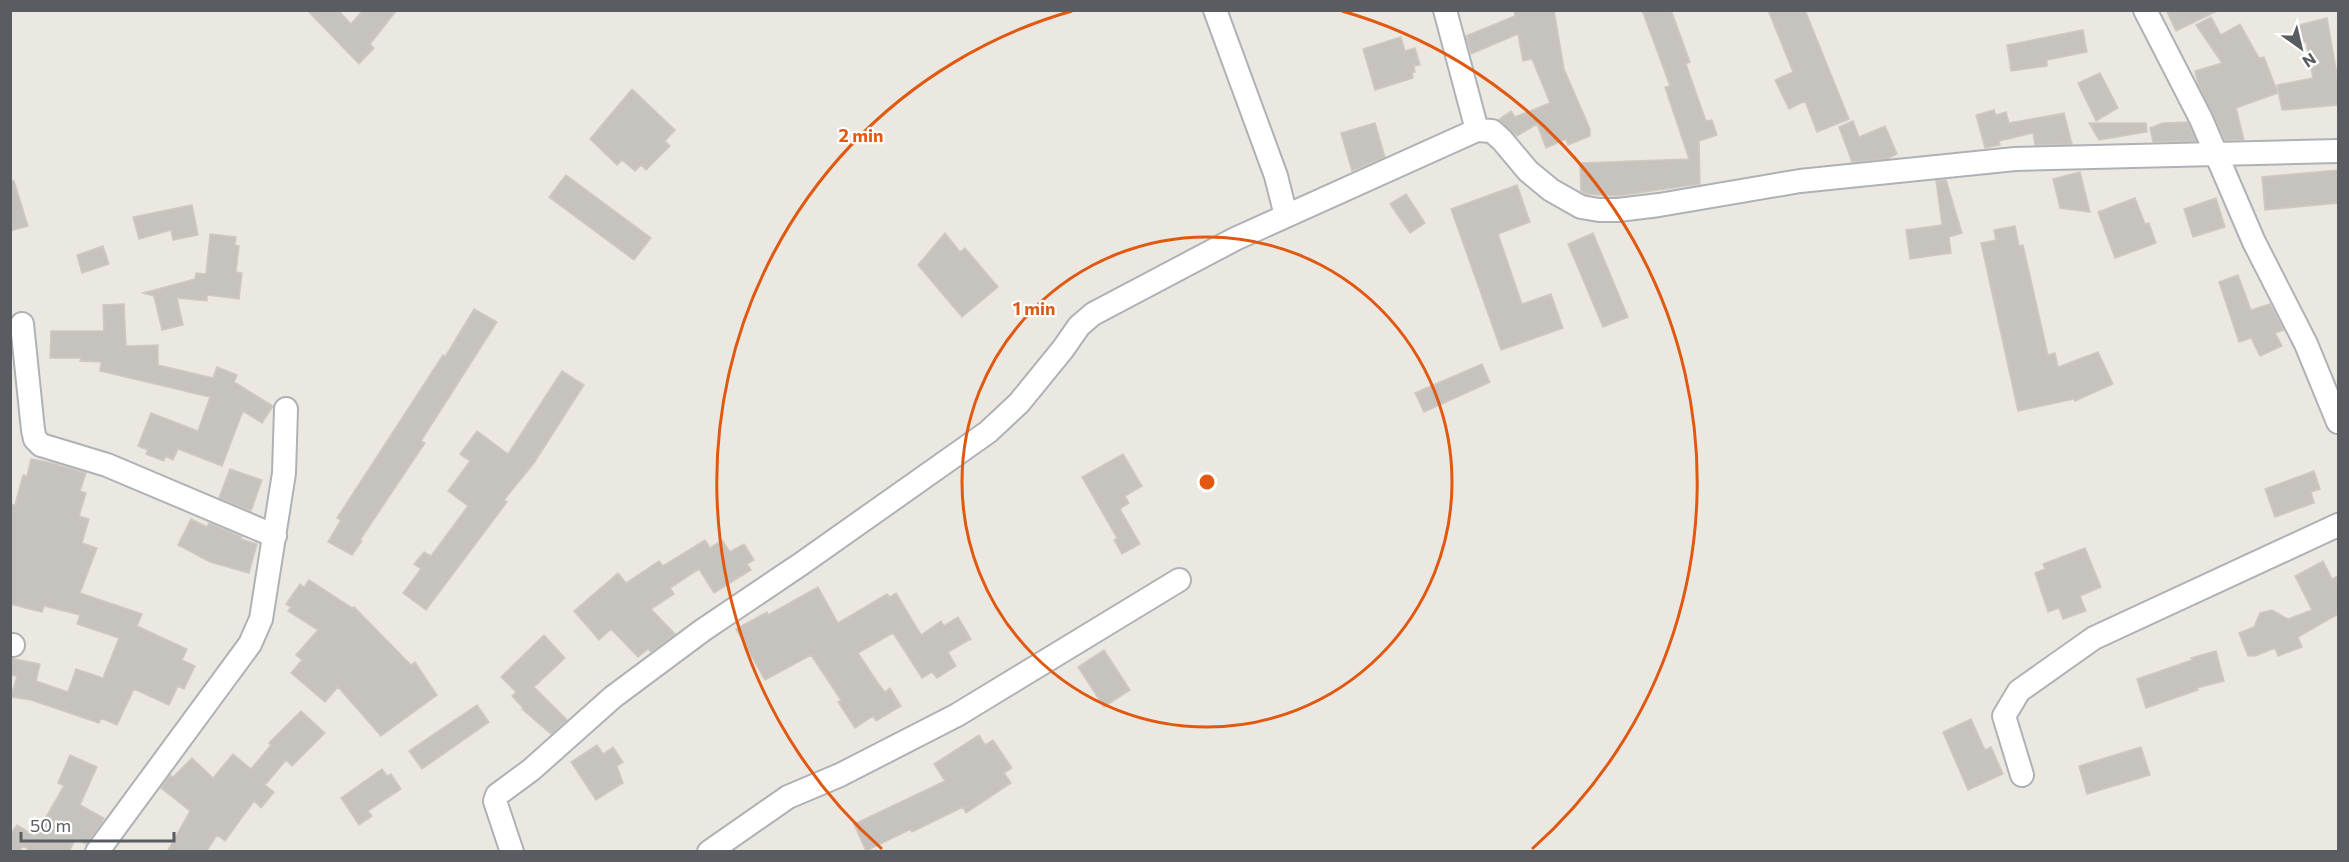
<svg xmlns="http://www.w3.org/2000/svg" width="2349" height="862" font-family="Commissioner,sans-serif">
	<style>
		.building { fill: #c6c3be; stroke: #cfc9c0; stroke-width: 1.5 }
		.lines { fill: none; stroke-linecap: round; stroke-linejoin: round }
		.minor-casing { stroke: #aeb2b6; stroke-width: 26 }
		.minor { stroke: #fff; stroke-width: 22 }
		.ring { fill: none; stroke: #e15910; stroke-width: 3 }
		.centre { fill: #e15910; stroke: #fff; stroke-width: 3 }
		.ring-label { font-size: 18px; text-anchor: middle; font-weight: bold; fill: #e15910; stroke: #fff; stroke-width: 4.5; stroke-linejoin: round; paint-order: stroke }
	</style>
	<rect width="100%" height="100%" fill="#ebe8e1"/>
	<path class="building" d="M307,10h31l13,14 12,-14h34l-27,34 4,4 -15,16z
		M1514,10h40l10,59 26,60v7l-22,9 -2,-6 -20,9 -9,-24 -20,12 -19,-16 13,-9 4,6 35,-14 -18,-44 -9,2 -5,-27 -47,20 -5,-18 49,-20z
		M1642,10h29l19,52 -4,2 20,57 6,-1 5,15 -18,6 1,43 -83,12 -31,-2 -5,-3 -1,-28 109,-4 -24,-72 5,-1z
		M1768,10h37l44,109 -32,13 -12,-31 -16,8 -14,-29 18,-8z
		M2166,10h53l-43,21z
		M2211,17l10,18 19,-11 19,34 5,-1 14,36 -42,15 8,32h-19l-27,-56 -3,-13 27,-8 -26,-38z
		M2327,18l11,62v25l-56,5 -5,-25 36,-7 -7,-36 -7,1 -4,-17z
		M2083,30l4,22 -40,8v6l-36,5 -4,-26z
		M1401,37l4,14 10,-3 5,17 -6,1 1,6 -3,1 1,5 -38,12 -12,-41z
		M2100,73l18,35 -22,13 -18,-38z
		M632,89l43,41 -10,11 5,5 -24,24 -5,-5 -6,6 -13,-11 -5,5 -27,-26z
		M1994,110l2,5 10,-3 3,11 55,-10 8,31 -37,1 -2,-12 -34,8 1,4 -15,3 -9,-33z
		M1853,121l6,16 26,-11 12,28 -10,5 -35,3 -13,-35z
		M2188,122l8,19 -43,1 -3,-14 13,-5z
		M1375,123l10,34 -33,14 -11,-38z
		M2089,123h57l1,9 -48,8z
		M2338,170v33l-73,7 -3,-33z
		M2080,172l10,40 -30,-4 -7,-29z
		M566,175l85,63 -17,22 -85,-63z
		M1946,180l16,53 -13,4 2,16 -41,6 -4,-29 36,-5 -6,-44z
		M10,181h4l14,45 -18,5z
		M1517,185l13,37 -32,12 24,70 29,-10 12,34 -62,22 -50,-141z
		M1406,194l19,29 -15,10 -20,-29z
		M2135,198l10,26 4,-1 7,20 -41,15 -17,-46z
		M2216,198l9,29 -32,10 -9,-28z
		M192,205l6,30 -25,5 -2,-10 -32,9 -6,-22z
		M2015,226l4,20 4,-1 25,110 7,-2 3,14 40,-15 15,32 -38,17 -1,-2 -56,12 -37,-168 15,-3 -2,-10z
		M945,233l15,19 5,-4 33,39 -36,30 -44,-52z
		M1593,233l35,84 -25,10 -35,-83z
		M210,234l26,3 -1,8 4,1 -3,26 6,1 -3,26 -32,-4v6l-30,-3 6,27 -21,5 -8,-34 -11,-3 52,-14 1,-6 10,1z
		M103,246l6,18 -27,9 -5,-18z
		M2238,275l13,35 19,-6 14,26 -9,3 7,13 -22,10 -9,-18 -12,4 -20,-60z
		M124,304l2,42 32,-1v20l55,13 4,-11 20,8 -3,7 39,24 -11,17 -19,-12 -21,55 -44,-17 -5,11 -8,-4 -1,5 -18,-7 2,-4 -10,-4 13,-33 47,18 12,-34 -110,-26 1,-9 -21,-1 1,-3h-31l1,-27h53l-1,-26z
		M474,309l23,13 -76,119 4,2 -65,97 2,1 -10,14 -24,-13 13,-22 -4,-2 106,-163 2,2z
		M1482,364l8,18 -66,30 -9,-19z
		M562,371l22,14 -50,78 -30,37 3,2 -81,108 -23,-17 18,-24 -7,-5 10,-12 7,4 37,-50 -20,-15 22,-30 -10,-7 17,-23 31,23z
		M1123,454l19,32 -17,10 4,7 -9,6 20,35 -18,10 -8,-14 3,-2 -35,-61z
		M31,459l21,4 34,10 -6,18 6,2 -7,23 10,3 -7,24 15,5 -17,45 62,21 -5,12 50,23 -5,11 13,6 -11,23 -6,-3 -9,19 -35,-16 -17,36 -16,-7 -2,5 -68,-23 -20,-3 6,-21 -7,-1v-17l30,6 -4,17 32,11 8,-23 27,9 16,-40 -42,-14 3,-9 -36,-9 -2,6 -32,-8v-100l5,1 8,-30 4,1z
		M230,469l32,11 -11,31 -32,-13z
		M2314,471l6,18 -9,3 3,11 -39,14 -10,-28z
		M191,519l16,8 2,-4 33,14 -1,2 16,5 -8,29 -39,-11 -32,-17z
		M705,540l5,8 12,-8 8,12 14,-8 10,16 -7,4 4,6 -37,23 -15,-24 -29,19 4,6 -23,15 24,25 -24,18 -3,-3 -10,8 -27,-28 -12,11 -25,-29 44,-38 8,10 33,-22 4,5z
		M2085,548l16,39 -21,9 6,15 -23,8 -4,-11 -11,4 -13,-39 10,-4 -2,-5z
		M2323,561l9,18 6,-3v38l-40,23 4,10 -24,9 -3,-8 -20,8h-7l-9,-23 15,-6 6,-14 12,-3 16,9 24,-9 -17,-34z
		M309,580l43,28 2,-1 57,58 4,-3 22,33 -56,41 -43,-49 -13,15 -34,-29 11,-13 -6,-5 22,-25 -30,-19 3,-4 -5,-3 14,-20 4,3z
		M818,587l20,36 49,-29 3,3 6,-4 25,42 20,-14 3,5 14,-9 13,22 -23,13 8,14 -19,12 -5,-6 -10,6 -29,-45 -35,20 20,30 7,9 5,-4 11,18 -25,15 -3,-5 -18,12 -17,-26 3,-2 -30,-45 -46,25 -29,-51 31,-17 1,3z
		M544,635l21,23 -31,29 33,33 -16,14 -29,-25 1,-1 -11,-12 4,-4 -15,-15z
		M1104,650l26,40 -26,17 -26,-40z
		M2216,651l8,30 -27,7 1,2 -52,18 -9,-29 55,-19 -1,-2z
		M477,705l12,17 -67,47 -13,-18z
		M301,711l24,22 -33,33 -6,-6 -21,25 9,7 -13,16 -7,-7 -29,40 -8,-6 -11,17h-39l23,-41 -29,-23 9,-13 3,2 19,-19 21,20 20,-24 18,15 20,-24 -2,-2z
		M1971,719l14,31 6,-3 12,27 -35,16 -25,-58z
		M979,735l6,10 8,-5 19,28 -8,5 7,10 -45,30 -3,-6 -51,25 -1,-3 -45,22 -12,-27 91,-43 -11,-17z
		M597,745l6,9 10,-7 10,15 -6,4 6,17 -27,17 -25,-38z
		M2141,747l9,28 -63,19 -8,-28z
		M70,755l27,12 -17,38 24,13 -3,6 -15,20 -10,-6 -7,14h-42l1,-3 -5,-3 -4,6h-9v-17l7,-10 18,11 29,-50 -6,-3z
		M382,769l5,7 4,-2 10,15 -33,22 4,5 -13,9 -18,-27z"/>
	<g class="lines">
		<defs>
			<path id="minor" d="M1215,10l61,166 10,40
				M1445,10l32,120
				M2145,10l56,109 53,123 52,102 32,78
				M22,324l11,106 2,9 6,6 66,20 168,71
				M10,645h3
				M2022,775l-18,-59 15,-25 75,-53 244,-113
				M97,852l153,-208 11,-25 23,-146 2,-64
				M512,852l-17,-51 2,-6 34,-25 82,-73 90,-67 98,-66 187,-132 31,-29 44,-54 16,-23 14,-12 142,-75 242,-109 15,1 10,9 26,31 23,19 30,17 18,3h19l41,-5 141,-24 215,-22 323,-8
				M709,852l79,-55 52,-22 117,-60 222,-135"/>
		</defs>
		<use href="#minor" class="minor-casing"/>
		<use href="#minor" class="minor"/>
	</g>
	<g class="ring">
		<circle cx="1207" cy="482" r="245"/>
		<path d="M882 849A490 490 0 0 1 1072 11M1342 11A490 490 0 0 1 1532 849"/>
	</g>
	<circle cx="1207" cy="482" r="9" class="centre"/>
	<g class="ring-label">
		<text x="861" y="142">2 min</text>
		<text x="1034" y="315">1 min</text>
	</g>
	<rect width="2349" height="862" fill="none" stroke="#595d61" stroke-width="24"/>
	<g transform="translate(2301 48) rotate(146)" stroke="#ffffff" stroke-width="4.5" paint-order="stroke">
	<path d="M0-4.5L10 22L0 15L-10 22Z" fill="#595d61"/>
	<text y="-9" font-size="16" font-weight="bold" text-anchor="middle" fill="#595d61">N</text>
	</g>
	<path d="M21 832v9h153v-9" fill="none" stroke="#595d61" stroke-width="3"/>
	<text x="30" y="832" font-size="18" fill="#595d61" stroke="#ffffff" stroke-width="4.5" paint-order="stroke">50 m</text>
</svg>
